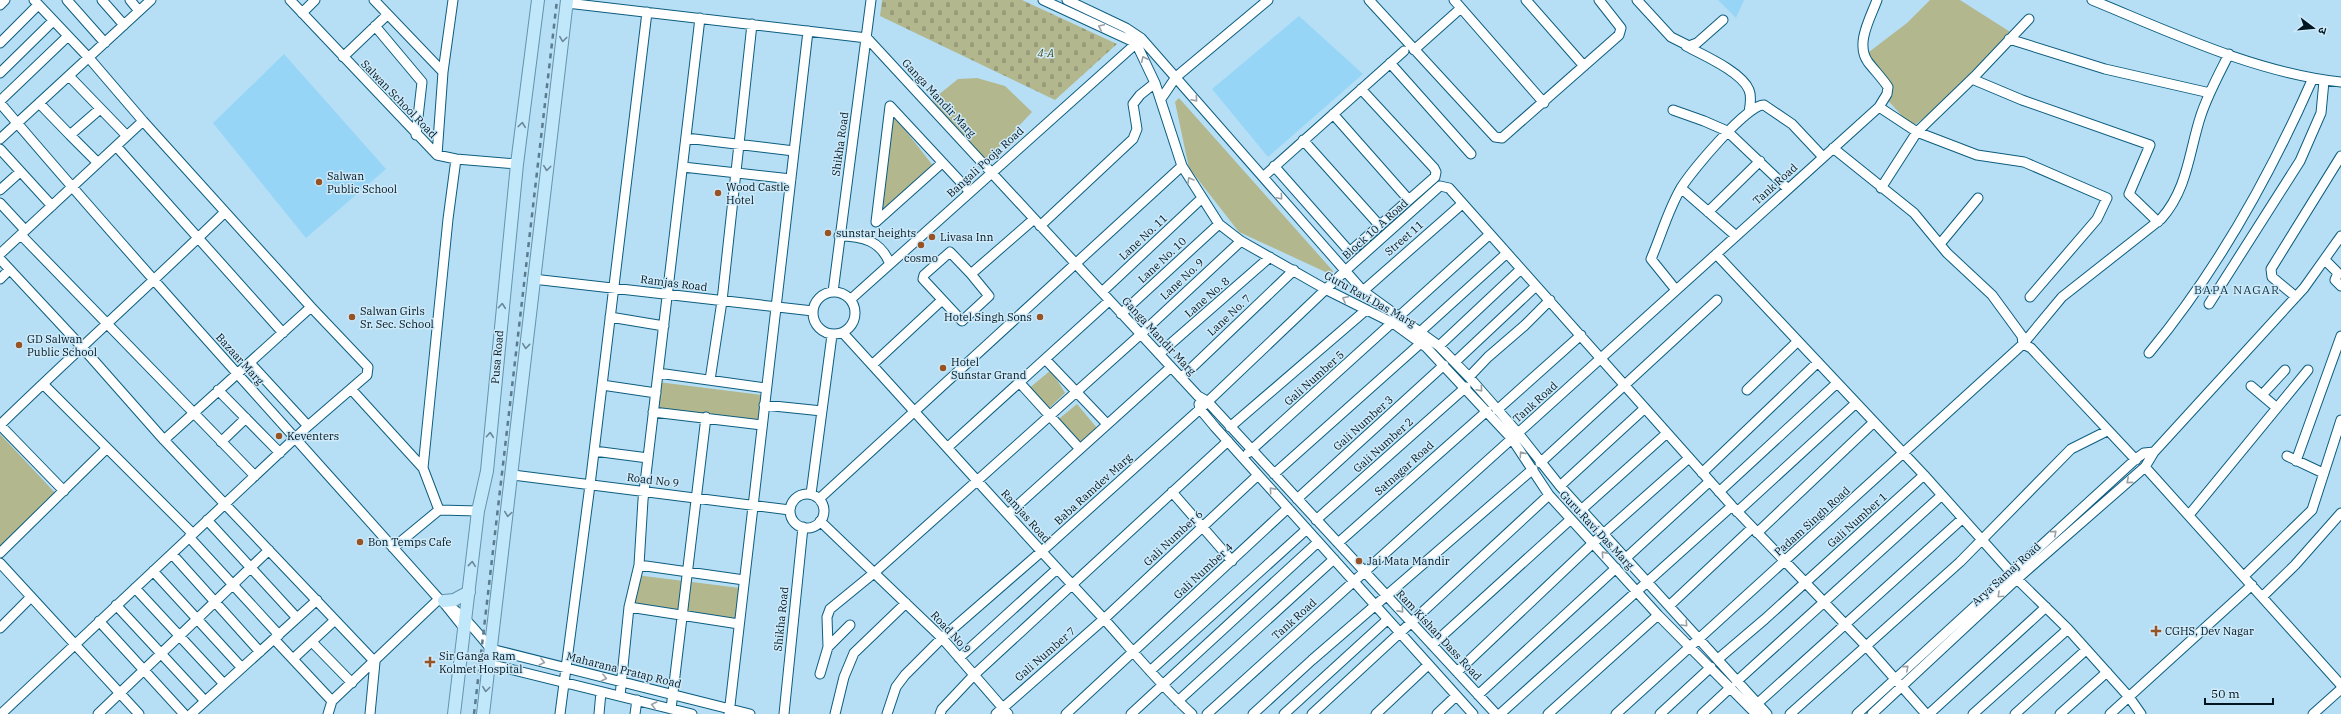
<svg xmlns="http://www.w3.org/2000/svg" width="2341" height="714" font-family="'IBM Plex Serif','Noto Sans Devanagari',serif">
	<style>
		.built { fill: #97d5f7 }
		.cemetery { fill: url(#cemetery-stones) }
		.green { fill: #b3b78e }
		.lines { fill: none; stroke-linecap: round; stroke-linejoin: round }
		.minor-casing { stroke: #0c5d7f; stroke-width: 11 }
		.major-casing { stroke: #6393ae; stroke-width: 14 }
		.minor { stroke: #fff; stroke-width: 9 }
		.major { stroke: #c1e7fb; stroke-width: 12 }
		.rail { stroke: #5c7b8d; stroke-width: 2.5; stroke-dasharray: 5 5; stroke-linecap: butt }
		.oneway { stroke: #99a1a7 }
		.oneway2 { stroke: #6a8899 }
		.poi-dot { fill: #975324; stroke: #ceeaf9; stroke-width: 1.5 }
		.labels { text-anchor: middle; stroke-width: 3; stroke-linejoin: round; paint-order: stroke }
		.park-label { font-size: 11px; font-style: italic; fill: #494c18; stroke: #ceeaf9 }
		.street-label { font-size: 11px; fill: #001522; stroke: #ceeaf9 }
		.poi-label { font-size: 11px; fill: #001522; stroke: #ceeaf9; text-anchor: start }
		.neighbourhood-label { font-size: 12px; letter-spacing: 1px; fill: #13394b; stroke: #ceeaf9 }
	</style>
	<defs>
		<pattern id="cemetery-stones" width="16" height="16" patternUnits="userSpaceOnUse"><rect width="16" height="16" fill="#b3b78e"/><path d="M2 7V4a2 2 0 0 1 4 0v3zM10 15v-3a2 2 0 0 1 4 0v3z" fill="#989c7a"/></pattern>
	</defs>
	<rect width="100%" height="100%" fill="#b6dff5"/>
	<path class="built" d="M1718,0h26l-8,18z
		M1299,16l64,58 -95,83 -56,-68z
		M284,54l102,115 -80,69 -93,-115z"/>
	<path class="cemetery" d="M882,0h140l95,44 -62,56 -175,-84z"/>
	<path class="green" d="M1930,0h30l55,35 -42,45 -61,47 -28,-31 5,-9 -24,-32 42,-32z
		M977,78l28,8 27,26 -48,51 -52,-63 26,-21z
		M1179,98l154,173 -1,4 -93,-43 -50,-64 -14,-66z
		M892,113l42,54 -53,45z
		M1051,370l14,23 -20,19 -18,-22z
		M658,382l104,13 -5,34 -103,-13z
		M1077,404l20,24 -22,23 -21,-28z
		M0,434l58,62 -58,52z
		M636,575l104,13 -5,34 -103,-13z"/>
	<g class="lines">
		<defs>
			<path id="minor" d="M34,0l55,58 54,63 168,186 -147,133
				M67,0l38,43
				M102,0l22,25
				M130,0l9,11
				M290,0l147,155 19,4 61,5
				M374,0l69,72
				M1043,0l93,43 19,40 27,83 37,58 22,17 86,49 66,33 33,24 86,92 37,56 109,120 98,99
				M1067,0l59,28 15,10 222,253 76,55 30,31 49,56 42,53 207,228
				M1369,0l126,137 7,1 117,-103 2,-7 -22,-28
				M1454,0l90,103
				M1526,0l58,66
				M1637,0l34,37 18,9 8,-3 26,-23
				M2092,0c78,32 164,73 249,82
				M567,3l300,35 331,358 9,5 289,313
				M0,5l5,-5
				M302,13l13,-13
				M375,26l47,56 -6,53
				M2009,39l96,30 105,24
				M0,43l38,-38
				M1686,46c17,9 56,26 63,44 3,7 1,16 0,22
				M1414,50l47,-42
				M343,57l44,-42
				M1390,63l81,91
				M0,73l53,-52
				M69,76l58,60
				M1972,79l50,21 128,45 -21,49 29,28
				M1161,99l15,-22 92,-77
				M0,101l68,-65
				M0,103c143,168 292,331 439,496 23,14 35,29 52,50l259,65
				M39,103l31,32
				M1879,107l38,25 60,23 47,7 83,36 -10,21 -67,78
				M1673,110l31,11 23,10 61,58
				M1333,114l76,86
				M686,138l108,13
				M0,139l151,-139
				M1303,140l77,86
				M116,146l167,187
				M1833,148l81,65 33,40 45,42 30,41 1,8
				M0,149l52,57
				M437,155l6,-83 10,-72
				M456,159l-8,60 -25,249 16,42 39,1
				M98,163l-28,-28 30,-26
				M942,163l-66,59 14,-116c27,29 53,57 80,86
				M1274,166l75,85 4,-2 82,-72 1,-5 -2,-4 -73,-79
				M683,167l108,12
				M1263,177l141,-126
				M1681,188l55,48
				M1881,188l36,-56 58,-56 54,-57
				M0,190l20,-18
				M0,203l25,27
				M1708,212l52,-51
				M1040,226l93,-87 4,-10 -4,-25 7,-9 15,-12
				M21,235l234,241
				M839,236c24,0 42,5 51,28
				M1940,244l38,-46
				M0,254l143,-133
				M1716,254l208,221 93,104 51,50 61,68 12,17
				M0,259l81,87 83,94 211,222 -5,52
				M2325,260l13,13 -3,7 6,6
				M971,274l18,22 -27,25 -39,-42 1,-4 26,-23 21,22 63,-55
				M0,279l9,-9
				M533,279l280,32
				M1676,290l-25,-31c10,-23 17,-49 30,-71 10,-16 66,-84 83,-83l28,19 31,33
				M1363,291l99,-87
				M813 313a21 21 0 1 1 42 0a21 21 0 1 1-42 0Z
				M833,292l38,-292
				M1102,292l99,-93
				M2296,297l-24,-20 -1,-8 70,-113
				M851,299l289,-259
				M2209,304l91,-143 21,-48 3,-32
				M1121,314l98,-90
				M610,317l54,9
				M1421,331l86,-78
				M843,333c87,95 173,192 261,286 29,32 56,66 88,95
				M2023,344l8,4 105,112
				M1439,346l82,-77
				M2149,353c68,-82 121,-177 164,-275
				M1159,354l111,-97
				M1045,359l62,65
				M1455,362l81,-76
				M250,363l58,63
				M872,365l70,-65
				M658,373l108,15
				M1469,377l19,-20 36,-31 26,-26
				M1181,378l113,-108
				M710,380l12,-79 30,-277
				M1019,382l61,67
				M43,384l150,150
				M602,385l54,8
				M2251,386l26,22
				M351,389l72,79
				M218,390l62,63
				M1747,390l51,-49
				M2262,395l23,-25
				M1199,404l1,5 15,18 258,287
				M764,405l58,6
				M1497,410l84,-75
				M653,412l109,13
				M0,425c74,-72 151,-141 225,-213
				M0,425l64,66
				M1230,427l136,-117
				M221,442l25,-24
				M948,447l161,-146
				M594,451l54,7
				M1248,453l242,-219
				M2287,456l36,17
				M2296,461l45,-125
				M1540,463l177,-163
				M2145,467l196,218
				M1702,473l116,-111
				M1274,474l148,-132
				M513,475l277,35
				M1560,486l85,-78
				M1172,492l60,69
				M1719,492l118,-109
				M811,494l21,-159
				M790 511a17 17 0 1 1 34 0a17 17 0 1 1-34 0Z
				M819,499l363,-333
				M1297,499l147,-134
				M1581,510l86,-77
				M1737,512l119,-109
				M1008,514l163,-147
				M2189,515l119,-145
				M207,520l90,98
				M1316,520l150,-133
				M820,521l122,117 66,76
				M1757,533l117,-111
				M189,537l90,98
				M1338,543l149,-132
				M393,548l46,-38
				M0,553l107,-105
				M172,554l88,98
				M1626,558l84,-77
				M0,563l139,151
				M639,565l105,15
				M153,571l89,97
				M2244,576l68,-66 29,-90
				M135,588l89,96
				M2262,597l33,-32 46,-52
				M444,603l20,25
				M116,605l89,96
				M1669,606l83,-78
				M629,607l110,17
				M99,621l85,93
				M0,628l31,-31
				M274,639l58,62
				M312,642l40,41
				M1432,645l139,-126
				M828,647l22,-22
				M959,658l98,-89
				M293,659l42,-39
				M1718,659l47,-40 159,-144
				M489,664l203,50
				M1150,671l157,-142
				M1457,672l136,-129 96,-85
				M820,674l8,-27 -1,-30 3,-8 44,-36 267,-239 100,-93
				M1737,681l205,-186
				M1478,695l138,-127
				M620,696l9,-89 10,-42 4,-65 57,-482
				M1178,701l156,-142
				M1758,703l204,-184
				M671,709l35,-292
				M1,714l307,-288 59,-51 1,-8 -57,-60
				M98,714l171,-164
				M191,714l126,-114
				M328,714l4,-13 107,-102
				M560,714l30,-229 57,-473
				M599,714l2,-22
				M635,714l2,-14
				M729,714l79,-683
				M784,714l19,-187
				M835,714l9,-37 10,-24 52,-50
				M887,714l9,-27 9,-12 37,-37 100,-87 158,-142 145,-138 95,-85 9,2 283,318 134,140 60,68
				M940,714l2,-5 32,-34 254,-234
				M996,714l108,-95 154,-144
				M1066,714l222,-206
				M1131,714l187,-172
				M1207,714l672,-607 8,-13 1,-7c-6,-9 -13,-16 -20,-25 -13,-18 2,-43 9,-62
				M1253,714l59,-54 221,-191
				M1284,714l103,-94
				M1312,714l237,-219
				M1376,714l52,-49
				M1437,714l19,-18
				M1500,714l232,-208
				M1548,714l110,-99
				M1616,714l407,-370 39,-47 99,-78c27,-30 28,-68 40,-104 7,-21 18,-41 28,-61
				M1660,714l51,-47
				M1702,714l29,-27
				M1790,714l170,-152 111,-113 36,-18
				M1857,714l280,-256 7,-5 10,-1
				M1872,714l145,-135 128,-112 9,-15 150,-164 37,-52
				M1929,714l117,-107
				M1973,714l95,-85
				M2015,714l71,-64
				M2060,714l47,-42
				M2110,714l142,-129
				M2313,714l28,-25"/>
			<path id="major" d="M444,601l10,-1 15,-8
				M454,714l24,-203 9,-40 30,-307 21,-164
				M483,714l84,-714"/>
		</defs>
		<use href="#minor" class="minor-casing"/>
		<use href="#major" class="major-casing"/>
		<use href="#minor" class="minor"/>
		<use href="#major" class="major"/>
		<path class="rail" d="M474,714l83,-714"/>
	</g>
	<defs><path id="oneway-chevron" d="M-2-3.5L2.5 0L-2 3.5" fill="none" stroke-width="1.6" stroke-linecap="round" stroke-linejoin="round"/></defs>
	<g class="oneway">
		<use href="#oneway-chevron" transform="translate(1101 27) rotate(-155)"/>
		<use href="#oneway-chevron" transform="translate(1144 59) rotate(-115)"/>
		<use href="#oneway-chevron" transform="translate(1195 99) rotate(49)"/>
		<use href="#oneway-chevron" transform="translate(1190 180) rotate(-120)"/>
		<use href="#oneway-chevron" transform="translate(1280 197) rotate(49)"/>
		<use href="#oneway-chevron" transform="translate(1345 299) rotate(-153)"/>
		<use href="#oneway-chevron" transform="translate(1480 389) rotate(49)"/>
		<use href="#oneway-chevron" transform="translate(1522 454) rotate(-125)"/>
		<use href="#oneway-chevron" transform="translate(2129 481) rotate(139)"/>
		<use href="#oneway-chevron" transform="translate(1272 490) rotate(-132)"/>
		<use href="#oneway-chevron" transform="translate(2054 533) rotate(-42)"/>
		<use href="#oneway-chevron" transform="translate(1604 554) rotate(-132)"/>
		<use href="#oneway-chevron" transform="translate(2000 595) rotate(137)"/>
		<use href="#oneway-chevron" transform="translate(1401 610) rotate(48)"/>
		<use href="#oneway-chevron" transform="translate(1685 624) rotate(47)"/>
		<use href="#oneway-chevron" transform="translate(542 662) rotate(14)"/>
		<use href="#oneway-chevron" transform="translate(1906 668) rotate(-41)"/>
		<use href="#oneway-chevron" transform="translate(604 678) rotate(14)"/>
		<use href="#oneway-chevron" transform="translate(654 705) rotate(-166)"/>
	</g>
	<g class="oneway2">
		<use href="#oneway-chevron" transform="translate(563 39) rotate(97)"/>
		<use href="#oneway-chevron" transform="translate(522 125) rotate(-83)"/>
		<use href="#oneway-chevron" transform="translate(547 168) rotate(97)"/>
		<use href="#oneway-chevron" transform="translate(502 306) rotate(-85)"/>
		<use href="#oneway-chevron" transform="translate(526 346) rotate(96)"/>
		<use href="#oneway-chevron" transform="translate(490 435) rotate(-85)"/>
		<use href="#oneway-chevron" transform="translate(508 514) rotate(98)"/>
		<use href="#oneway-chevron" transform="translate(472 564) rotate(-84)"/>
		<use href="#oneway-chevron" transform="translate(486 689) rotate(97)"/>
	</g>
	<g class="poi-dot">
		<circle cx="319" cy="182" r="4"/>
		<circle cx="718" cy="193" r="4"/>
		<circle cx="828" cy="233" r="4"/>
		<circle cx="932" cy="237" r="4"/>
		<circle cx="921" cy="245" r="4"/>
		<circle cx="352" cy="317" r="4"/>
		<circle cx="1040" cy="317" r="4"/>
		<circle cx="19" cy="345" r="4"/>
		<circle cx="943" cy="368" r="4"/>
		<circle cx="279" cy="436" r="4"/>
		<circle cx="360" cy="542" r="4"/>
		<circle cx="1359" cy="561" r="4"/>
		<path d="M2154 625h4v4h4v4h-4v4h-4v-4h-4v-4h4z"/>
		<path d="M428 656h4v4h4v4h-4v4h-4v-4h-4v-4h4z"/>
	</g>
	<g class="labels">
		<g class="park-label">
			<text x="1046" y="57">4-A</text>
		</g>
		<g class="street-label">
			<text transform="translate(939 98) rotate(47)" y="4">Ganga Mandir Marg</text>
			<text transform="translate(399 99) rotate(46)" y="4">Salwan School Road</text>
			<text transform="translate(840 144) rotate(-82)" y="4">Shikha Road</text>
			<text transform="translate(985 162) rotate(-42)" y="4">Bangali Pooja Road</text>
			<text transform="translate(1775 184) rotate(-42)" y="4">Tank Road</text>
			<text transform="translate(1375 229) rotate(-42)" y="4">Block 10 A Road</text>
			<text transform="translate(1143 237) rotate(-43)" y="4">Lane No. 11</text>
			<text transform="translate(1404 238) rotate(-41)" y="4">Street 11</text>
			<text transform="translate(1162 260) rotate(-43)" y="4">Lane No. 10</text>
			<text transform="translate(1182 279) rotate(-43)" y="4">Lane No. 9</text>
			<text transform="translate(674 283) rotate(7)" y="4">Ramjas Road</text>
			<text transform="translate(1207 297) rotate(-41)" y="4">Lane No. 8</text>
			<text transform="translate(1370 299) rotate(29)" y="4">Guru Ravi Das Marg</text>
			<text transform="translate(1229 315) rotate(-43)" y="4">Lane No. 7</text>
			<text transform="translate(1159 336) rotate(47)" y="4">Ganga Mandir Marg</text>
			<text transform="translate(497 357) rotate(-85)" y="4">Pusa Road</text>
			<text transform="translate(240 359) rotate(48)" y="4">Bazaar Marg</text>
			<text transform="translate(1314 378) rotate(-42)" y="4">Gali Number 5</text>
			<text transform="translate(1535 402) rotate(-42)" y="4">Tank Road</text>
			<text transform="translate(1363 423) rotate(-42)" y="4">Gali Number 3</text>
			<text transform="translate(1383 445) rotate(-42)" y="4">Gali Number 2</text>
			<text transform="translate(1404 468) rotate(-42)" y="4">Satnagar Road</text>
			<text transform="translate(653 480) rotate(7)" y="4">Road No 9</text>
			<text transform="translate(1093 489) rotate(-42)" y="4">Baba Ramdev Marg</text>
			<text transform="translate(1026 516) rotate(48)" y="4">Ramjas Road</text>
			<text transform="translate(1857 520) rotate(-42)" y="4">Gali Number 1</text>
			<text transform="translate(1812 521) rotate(-42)" y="4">Padam Singh Road</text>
			<text transform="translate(1597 530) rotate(47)" y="4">Guru Ravi Das Marg</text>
			<text transform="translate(1173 538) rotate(-43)" y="4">Gali Number 6</text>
			<text transform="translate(1203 571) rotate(-43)" y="4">Gali Number 4</text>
			<text transform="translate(2006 574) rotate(-42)" y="4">Arya Samaj Road</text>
			<text transform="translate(781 619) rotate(-84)" y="4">Shikha Road</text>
			<text transform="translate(1294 619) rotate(-42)" y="4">Tank Road</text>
			<text transform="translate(951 632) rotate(47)" y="4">Road No 9</text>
			<text transform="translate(1439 635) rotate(47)" y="4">Ram Kishan Dass Road</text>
			<text transform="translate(1045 654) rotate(-41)" y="4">Gali Number 7</text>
			<text transform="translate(624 670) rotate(14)" y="4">Maharana Pratap Road</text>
		</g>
		<g class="poi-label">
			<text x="327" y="180">Salwan<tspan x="327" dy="13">Public School</tspan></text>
			<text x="726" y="191">Wood Castle<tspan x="726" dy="13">Hotel</tspan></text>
			<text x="836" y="237">sunstar heights</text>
			<text x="940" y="241">Livasa Inn</text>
			<text x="921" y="262" text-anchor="middle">cosmo</text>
			<text x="360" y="315">Salwan Girls<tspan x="360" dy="13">Sr. Sec. School</tspan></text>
			<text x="1032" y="321" text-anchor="end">Hotel Singh Sons</text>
			<text x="27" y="343">GD Salwan<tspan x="27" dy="13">Public School</tspan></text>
			<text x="951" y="366">Hotel<tspan x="951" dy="13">Sunstar Grand</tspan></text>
			<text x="287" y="440">Keventers</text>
			<text x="368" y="546">Bon Temps Cafe</text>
			<text x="1367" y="565">Jai Mata Mandir</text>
			<text x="2165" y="635">CGHS, Dev Nagar</text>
			<text x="439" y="660">Sir Ganga Ram<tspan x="439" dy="13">Kolmet Hospital</tspan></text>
		</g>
		<g class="neighbourhood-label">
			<text x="2237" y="294">BAPA NAGAR</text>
		</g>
	</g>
	<g transform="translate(2313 28) rotate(106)" stroke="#ceeaf9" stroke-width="3" paint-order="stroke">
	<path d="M0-3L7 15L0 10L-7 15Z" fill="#001522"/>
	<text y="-6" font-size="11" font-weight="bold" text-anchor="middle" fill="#001522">उ</text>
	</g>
	<path d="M2205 698v6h68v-6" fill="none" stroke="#001522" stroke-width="2"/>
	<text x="2211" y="698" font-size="12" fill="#001522" stroke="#ceeaf9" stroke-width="3" paint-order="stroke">50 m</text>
</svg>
